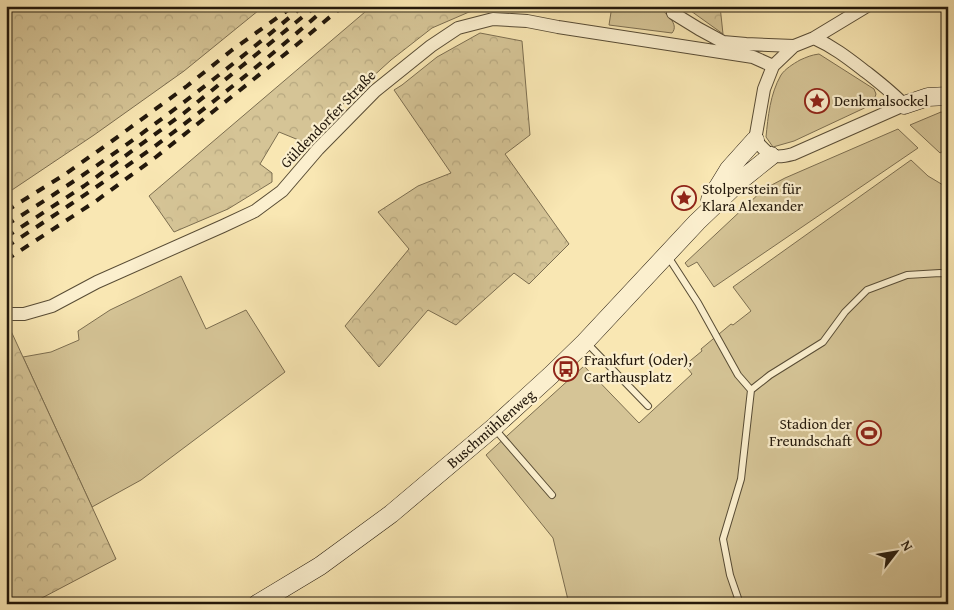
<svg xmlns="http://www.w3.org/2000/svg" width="954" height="610" font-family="'Gentium Book Plus',serif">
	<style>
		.green { fill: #d5c496; stroke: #7c6e50 }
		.forest { fill: url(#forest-crowns); stroke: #7c6e50 }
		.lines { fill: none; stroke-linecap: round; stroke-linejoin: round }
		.lane-casing { stroke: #584c35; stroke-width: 8 }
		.street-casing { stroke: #584c35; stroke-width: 14 }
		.secondary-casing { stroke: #23180b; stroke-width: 19 }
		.lane { stroke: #fbefce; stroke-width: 6 }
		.street { stroke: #fbefce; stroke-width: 12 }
		.secondary { stroke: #fbefce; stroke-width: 18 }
		.rail { stroke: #23180b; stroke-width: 4; stroke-dasharray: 9 9; stroke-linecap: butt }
		.labels { text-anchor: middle; stroke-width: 4.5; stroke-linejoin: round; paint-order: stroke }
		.poi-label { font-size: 15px; fill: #23180b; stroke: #fbefce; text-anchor: start }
		.street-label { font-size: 15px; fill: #23180b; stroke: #fbefce }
	</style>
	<defs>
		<pattern id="forest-crowns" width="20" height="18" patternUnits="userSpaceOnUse" patternTransform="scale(1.25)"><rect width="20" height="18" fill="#d5c496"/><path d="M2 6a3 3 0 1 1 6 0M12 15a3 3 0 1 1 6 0" fill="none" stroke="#b7a880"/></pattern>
	</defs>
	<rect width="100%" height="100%" fill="#f9e7b3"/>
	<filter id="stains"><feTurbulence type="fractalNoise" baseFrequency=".004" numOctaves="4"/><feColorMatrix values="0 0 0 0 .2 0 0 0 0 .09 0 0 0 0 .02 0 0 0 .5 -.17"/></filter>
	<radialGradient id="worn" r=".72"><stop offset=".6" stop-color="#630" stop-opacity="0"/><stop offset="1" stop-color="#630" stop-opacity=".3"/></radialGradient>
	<path class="green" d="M612,6h46c7,7 22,18 14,27l-63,-8z
		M819,54l55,35 2,5 -3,10 -79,37 -21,6 -7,-10c2,-20 4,-43 15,-62 4,-6 12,-11 19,-15 7,-3 11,-5 19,-6z
		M941,112l7,2v34l-8,5 -30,-28z
		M898,129l20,19 -204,139 -17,-25 -9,5 -3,-4 79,-74 21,-11z
		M911,160l17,16 20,12v416h-379l-16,-66 -67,-83 98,-89 55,57 53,-49 -7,-9 17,-14 -1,-2 30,-25 2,1 18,-14 -18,-24z
		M181,276l25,53 40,-19 39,62 -144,108 -49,27 -69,-150 28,-5 28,-12 -1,-9 32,-21z"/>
	<path class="forest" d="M7,6h257l-80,65 -90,64 -88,59v-187z
		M372,6h126l-29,6 -37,16 -41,32 -42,38 -43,45 -27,-11 -19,32 12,9v9l-44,27 -54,23 -25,-36z
		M684,6h36l3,28z
		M480,33l42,8 8,94 -25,19 64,90 -40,40 -15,-11 -58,52 -28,-15 -49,57 -34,-41 64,-77 -31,-37 40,-26 33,-13 -57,-83 8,-5 35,-28z
		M11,331l105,228 -76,40 2,5h-36v-270z"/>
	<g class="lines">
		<defs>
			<path id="lane" d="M667,255l31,48 40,72 13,15
				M586,342l62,64
				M494,428l58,67
				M740,604l-10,-29 -7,-36 18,-60 10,-89 19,-15 53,-33 22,-30 22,-22 40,-15 33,-2 8,1"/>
			<path id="street" d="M673,13l26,16 24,13 23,2 48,2
				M814,38c20,9 35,21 52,34 14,11 27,21 38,33l-111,49c-23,6 -23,1 -38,-14l9,-51 9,-23 21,-20 20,-8 53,-32
				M6,314h18l28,-8 45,-24 126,-56 32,-15 27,-20 36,-42 57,-58 56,-45 27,-18 35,-9 34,2 31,6 195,30 20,9"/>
			<path id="secondary" d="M904,105l24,-8 20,-1
				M710,200l19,-31 26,-29
				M257,604l63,-38 71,-52 102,-86 58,-53 34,-33 112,-120 44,-42 30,-24"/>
		</defs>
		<use href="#lane" class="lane-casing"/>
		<use href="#street" class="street-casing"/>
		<use href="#secondary" class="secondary-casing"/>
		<use href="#lane" class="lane"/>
		<use href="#street" class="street"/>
		<use href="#secondary" class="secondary"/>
		<path class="rail" d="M6,211l58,-36 48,-34 75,-55 45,-36 56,-40
			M6,225c105,-65 203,-139 297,-219
			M6,237l78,-51 100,-73 132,-107
			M6,247c49,-32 97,-64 145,-98 61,-45 120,-93 177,-143
			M6,260l90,-59 60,-44 138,-110 49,-41"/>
	</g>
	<defs>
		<symbol id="sight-ring" viewBox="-11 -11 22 22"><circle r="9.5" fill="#fbefce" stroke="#8f2418" stroke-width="1.5"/><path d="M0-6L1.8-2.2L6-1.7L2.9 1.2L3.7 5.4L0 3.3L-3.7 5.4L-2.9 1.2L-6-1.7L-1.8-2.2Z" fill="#8f2418"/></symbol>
		<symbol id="bus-ring" viewBox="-11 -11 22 22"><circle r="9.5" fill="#fbefce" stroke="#8f2418" stroke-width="1.5"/><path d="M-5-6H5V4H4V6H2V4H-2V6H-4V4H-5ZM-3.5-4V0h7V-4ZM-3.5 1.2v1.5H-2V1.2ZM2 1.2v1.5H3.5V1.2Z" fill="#8f2418"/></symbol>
		<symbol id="stadium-ring" viewBox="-11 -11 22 22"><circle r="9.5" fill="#fbefce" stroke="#8f2418" stroke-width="1.5"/><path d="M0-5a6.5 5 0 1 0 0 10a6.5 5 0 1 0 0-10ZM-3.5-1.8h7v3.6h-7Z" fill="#8f2418"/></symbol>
	</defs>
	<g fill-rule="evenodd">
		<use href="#sight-ring" x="803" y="87" width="28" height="28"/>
		<use href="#sight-ring" x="670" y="184" width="28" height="28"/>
		<use href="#bus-ring" x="552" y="355" width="28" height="28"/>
		<use href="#stadium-ring" x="855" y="419" width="28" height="28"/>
	</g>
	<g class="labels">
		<g class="poi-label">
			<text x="834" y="106">Denkmalsockel</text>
			<text x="702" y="194">Stolperstein für<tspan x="702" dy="17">Klara Alexander</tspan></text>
			<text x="584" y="365">Frankfurt (Oder),<tspan x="584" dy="17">Carthausplatz</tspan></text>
			<text x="852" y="429" text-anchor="end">Stadion der<tspan x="852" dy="17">Freundschaft</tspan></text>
		</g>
		<g class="street-label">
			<text transform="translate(328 119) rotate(-46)" y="5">Güldendorfer Straße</text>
			<text transform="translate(491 429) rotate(-41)" y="5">Buschmühlenweg</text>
		</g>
	</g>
	<rect width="954" height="610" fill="none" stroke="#f9e7b3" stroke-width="25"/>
	<rect x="8" y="8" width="939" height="595" fill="none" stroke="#23180b" stroke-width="2.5"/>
	<rect x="12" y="12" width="929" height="585" fill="none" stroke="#23180b"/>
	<g transform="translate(896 552) rotate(59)" stroke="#fbefce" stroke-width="4" paint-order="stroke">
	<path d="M0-4L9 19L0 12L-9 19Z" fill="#23180b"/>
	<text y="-8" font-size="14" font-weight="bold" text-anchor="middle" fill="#23180b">N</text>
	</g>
	<rect width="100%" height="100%" filter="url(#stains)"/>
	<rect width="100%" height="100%" fill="url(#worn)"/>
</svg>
